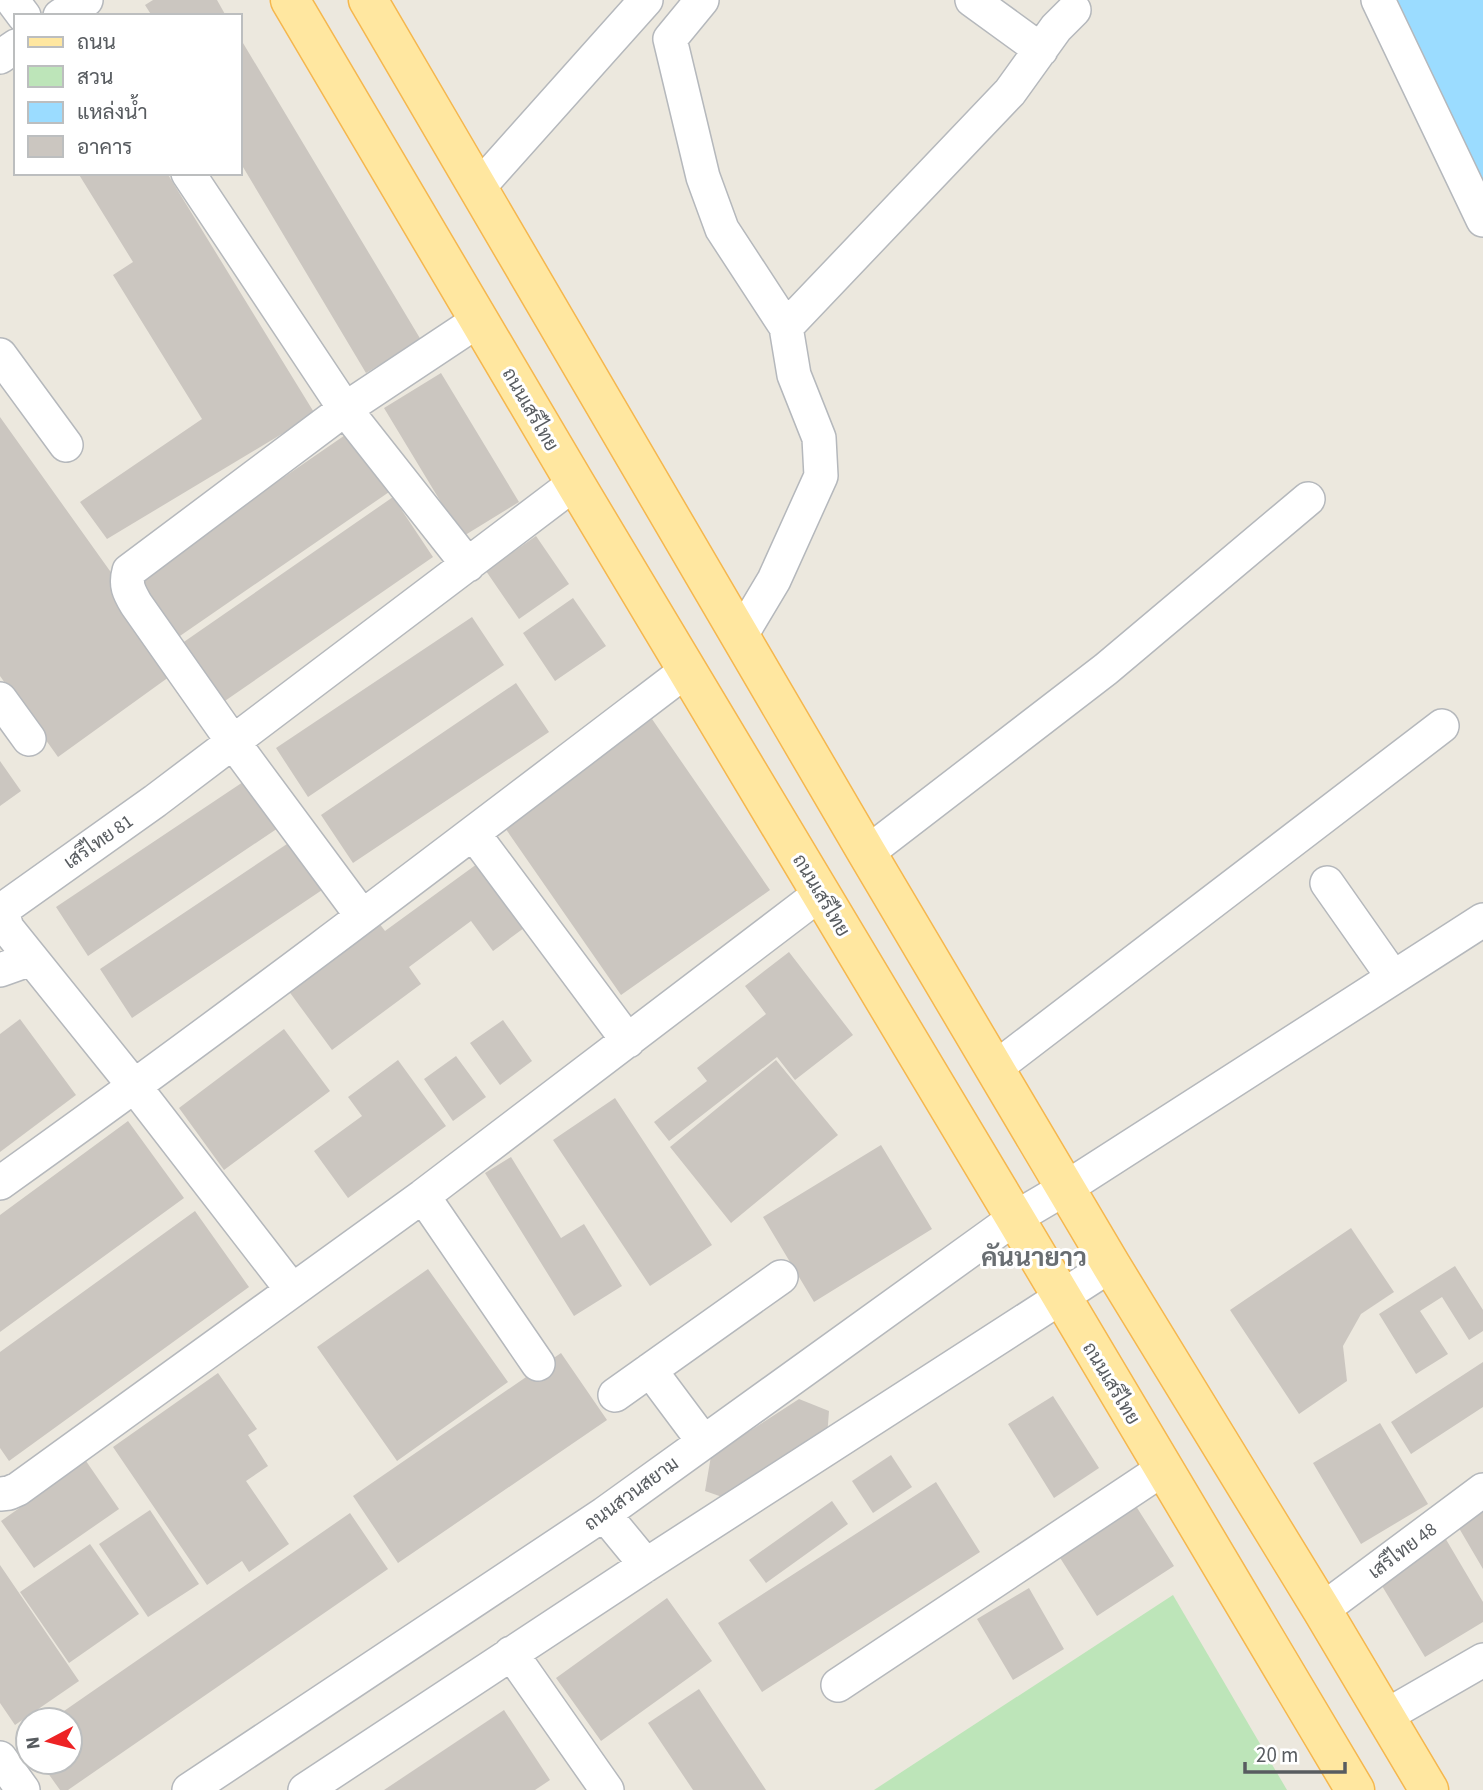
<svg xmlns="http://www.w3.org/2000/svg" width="1483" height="1790" font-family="'Source Sans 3',Sarabun,sans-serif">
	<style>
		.green { fill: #bde5b9 }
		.water { fill: #9bdcff }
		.building { fill: #cbc6c0 }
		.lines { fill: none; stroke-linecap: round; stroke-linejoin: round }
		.minor-casing { stroke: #b5b8bc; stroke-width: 36 }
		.major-casing { stroke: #f5b74e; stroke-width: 41 }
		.minor { stroke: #fff; stroke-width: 33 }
		.major { stroke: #ffe7a0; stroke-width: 38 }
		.labels { text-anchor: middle; stroke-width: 6; stroke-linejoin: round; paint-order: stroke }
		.street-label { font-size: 19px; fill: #585c60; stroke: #fff }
		.district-label { font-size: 26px; font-weight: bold; fill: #696e72; stroke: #fff }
	</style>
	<rect width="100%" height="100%" fill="#ece8de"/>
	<path class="green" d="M1173,1595l114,195h-413z"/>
	<path class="water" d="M1386,0h97v210z"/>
	<path class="building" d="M153,0h64l9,16h-74l-7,-11z
		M240,38l181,302 -55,33 -126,-211z
		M78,173h89l148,241 -208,125 -27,-37 122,-83 -89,-144 20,-13z
		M441,373l78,129 -57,35 -78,-129z
		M0,417l180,252 -122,88 -58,-81z
		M351,431l41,59 -215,148 -41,-59z
		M393,497l40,60 -214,148 -41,-59z
		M536,536l33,48 -50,35 -33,-48z
		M573,598l33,48 -51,35 -32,-48z
		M472,617l32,48 -196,132 -32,-49z
		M516,683l33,49 -196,131 -32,-48z
		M652,719l118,171 -149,105 -118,-170z
		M0,761l21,30 -21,15z
		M252,776l32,48 -196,132 -32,-49z
		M296,838l32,48 -196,132 -32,-49z
		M477,864l47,64 -31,23 -22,-30 -62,46 12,17 -89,66 -44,-60 91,-67 6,8z
		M789,952l64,83 -58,45 -18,-23 -108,84 -15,-19 53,-41 -10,-13 69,-54 -21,-28z
		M20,1019l56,76 -76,57v-118z
		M503,1020l29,41 -32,24 -30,-42z
		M284,1029l46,62 -106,79 -45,-62z
		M456,1056l30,41 -33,24 -29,-42z
		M398,1060l48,66 -98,72 -34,-47 48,-35 -14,-19z
		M776,1060l62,75 -107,88 -61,-76z
		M615,1098l97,147 -62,41 -97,-146z
		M128,1121l56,77 -184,134v-117z
		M881,1145l51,84 -118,73 -51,-85z
		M511,1157l50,81 23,-14 38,62 -48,30 -89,-143z
		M195,1211l54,76 -240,174 -9,-13v-96z
		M1351,1228l43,64 -33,22 -18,32 4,35 -48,33 -69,-104z
		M1455,1266l28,44v21l-14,9 -27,-43 -22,14 28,43 -32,20 -37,-60z
		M428,1269l80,113 -111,79 -80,-114z
		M561,1353l46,67 -209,143 -45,-67z
		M1483,1362v45l-72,47 -20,-32z
		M218,1373l39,56 -9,6 20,31 -22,15 43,63 -40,28 -7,-11 -35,24 -94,-138z
		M1053,1396l46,72 -45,30 -46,-74z
		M799,1399l30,12 -2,26 -96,63 -26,-9 6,-35z
		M1380,1423l48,81 -67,40 -48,-81z
		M891,1455l21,32 -39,26 -21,-32z
		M86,1461l33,48 -85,59 -33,-47z
		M936,1482l44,70 -218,140 -44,-69z
		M832,1501l16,23 -82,59 -17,-23z
		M1134,1503l40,63 -77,50 -40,-63z
		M1483,1506v63l-27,-46z
		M150,1510l49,74 -51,33 -49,-73z
		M350,1513l38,56 -320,221h-8l-20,-28h30v-42h-19z
		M1444,1536l39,66v20l-58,35 -49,-81z
		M90,1544l49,70 -70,49 -49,-71z
		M0,1565l79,116 -64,44 -15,-22z
		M1029,1588l35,61 -51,31 -36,-61z
		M667,1598l45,63 -111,80 -45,-63z
		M699,1689l67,101h-73l-45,-67z
		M504,1710l46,70 -15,10h-151z"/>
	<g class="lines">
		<defs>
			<path id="minor" d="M12,0l12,16
				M702,0l-32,39 33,138 19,52 64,98
				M972,0l69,50
				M1378,0l105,220
				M60,16l26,-16
				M0,57l16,-11
				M188,173l157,236 123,156
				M479,187l167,-187
				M0,355l66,90
				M740,637l34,-57 47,-104 -2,-38 -25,-63 -8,-48 224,-235 46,-64 18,-18
				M0,699l29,40
				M473,833l155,208
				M867,853l239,-184 202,-170
				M1327,883l66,94
				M362,916l-129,-174 -97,-138c-7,-12 -11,-19 -7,-33l216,-162 134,-89
				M0,970l31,-11
				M994,1069l448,-343
				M0,1183c233,-166 460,-340 687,-513
				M423,1196l115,168
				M292,1290l-157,-203 -128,-159 -3,-10 2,-11 149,-106 420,-318
				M650,1370l53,71
				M615,1395l166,-118
				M0,1494l9,-1 9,-4 405,-293 398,-303
				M604,1514l42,51
				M1322,1610l161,-120
				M511,1653l96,137
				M838,1685l325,-216
				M1384,1717l99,-57
				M0,1758l23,32
				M189,1790l415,-276 411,-296 51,-30 417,-268
				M305,1790l341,-225 465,-300"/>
			<path id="major" d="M290,0l285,483 440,735 340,572
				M368,0l499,853 244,412 211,345 107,180"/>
		</defs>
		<use href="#minor" class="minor-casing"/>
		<use href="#major" class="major-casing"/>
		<use href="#minor" class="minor"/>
		<use href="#major" class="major"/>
	</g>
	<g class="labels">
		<g class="street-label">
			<text transform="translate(531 409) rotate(60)" y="7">ถนนเสรีไทย</text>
			<text transform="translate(98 841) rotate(-35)" y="7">เสรีไทย 81</text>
			<text transform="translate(822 895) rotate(59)" y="7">ถนนเสรีไทย</text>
			<text transform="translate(1112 1383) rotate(59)" y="7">ถนนเสรีไทย</text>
			<text transform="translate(631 1493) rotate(-36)" y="7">ถนนสวนสยาม</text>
			<text transform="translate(1402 1550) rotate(-37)" y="7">เสรีไทย 48</text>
		</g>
		<g class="district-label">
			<text x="1034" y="1266">คันนายาว</text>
		</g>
	</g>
	<rect x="14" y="14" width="228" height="161" fill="#ffffff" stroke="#bcbebf" stroke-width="2"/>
	<rect x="28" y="37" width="35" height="10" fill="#ffe7a0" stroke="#bcbebf" stroke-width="2"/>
	<text x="77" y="49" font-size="21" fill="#585c60">ถนน</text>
	<rect x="28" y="66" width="35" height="21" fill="#bde5b9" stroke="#bcbebf" stroke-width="2"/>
	<text x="77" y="84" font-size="21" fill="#585c60">สวน</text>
	<rect x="28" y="102" width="35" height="21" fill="#9bdcff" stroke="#bcbebf" stroke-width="2"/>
	<text x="77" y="119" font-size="21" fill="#585c60">แหล่งน้ำ</text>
	<rect x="28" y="136" width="35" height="21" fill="#cbc6c0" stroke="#bcbebf" stroke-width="2"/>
	<text x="77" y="154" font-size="21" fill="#585c60">อาคาร</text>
	<g transform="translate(49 1741) rotate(263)"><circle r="33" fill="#ffffff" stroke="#bcbebf" stroke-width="2"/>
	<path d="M0-5L12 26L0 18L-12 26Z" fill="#ed2325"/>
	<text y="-10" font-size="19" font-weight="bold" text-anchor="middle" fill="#585c60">N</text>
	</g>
	<path d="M1245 1762v10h100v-10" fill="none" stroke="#585c60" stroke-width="3.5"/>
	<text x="1256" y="1762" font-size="21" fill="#585c60" stroke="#ffffff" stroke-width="5" paint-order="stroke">20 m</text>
</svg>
